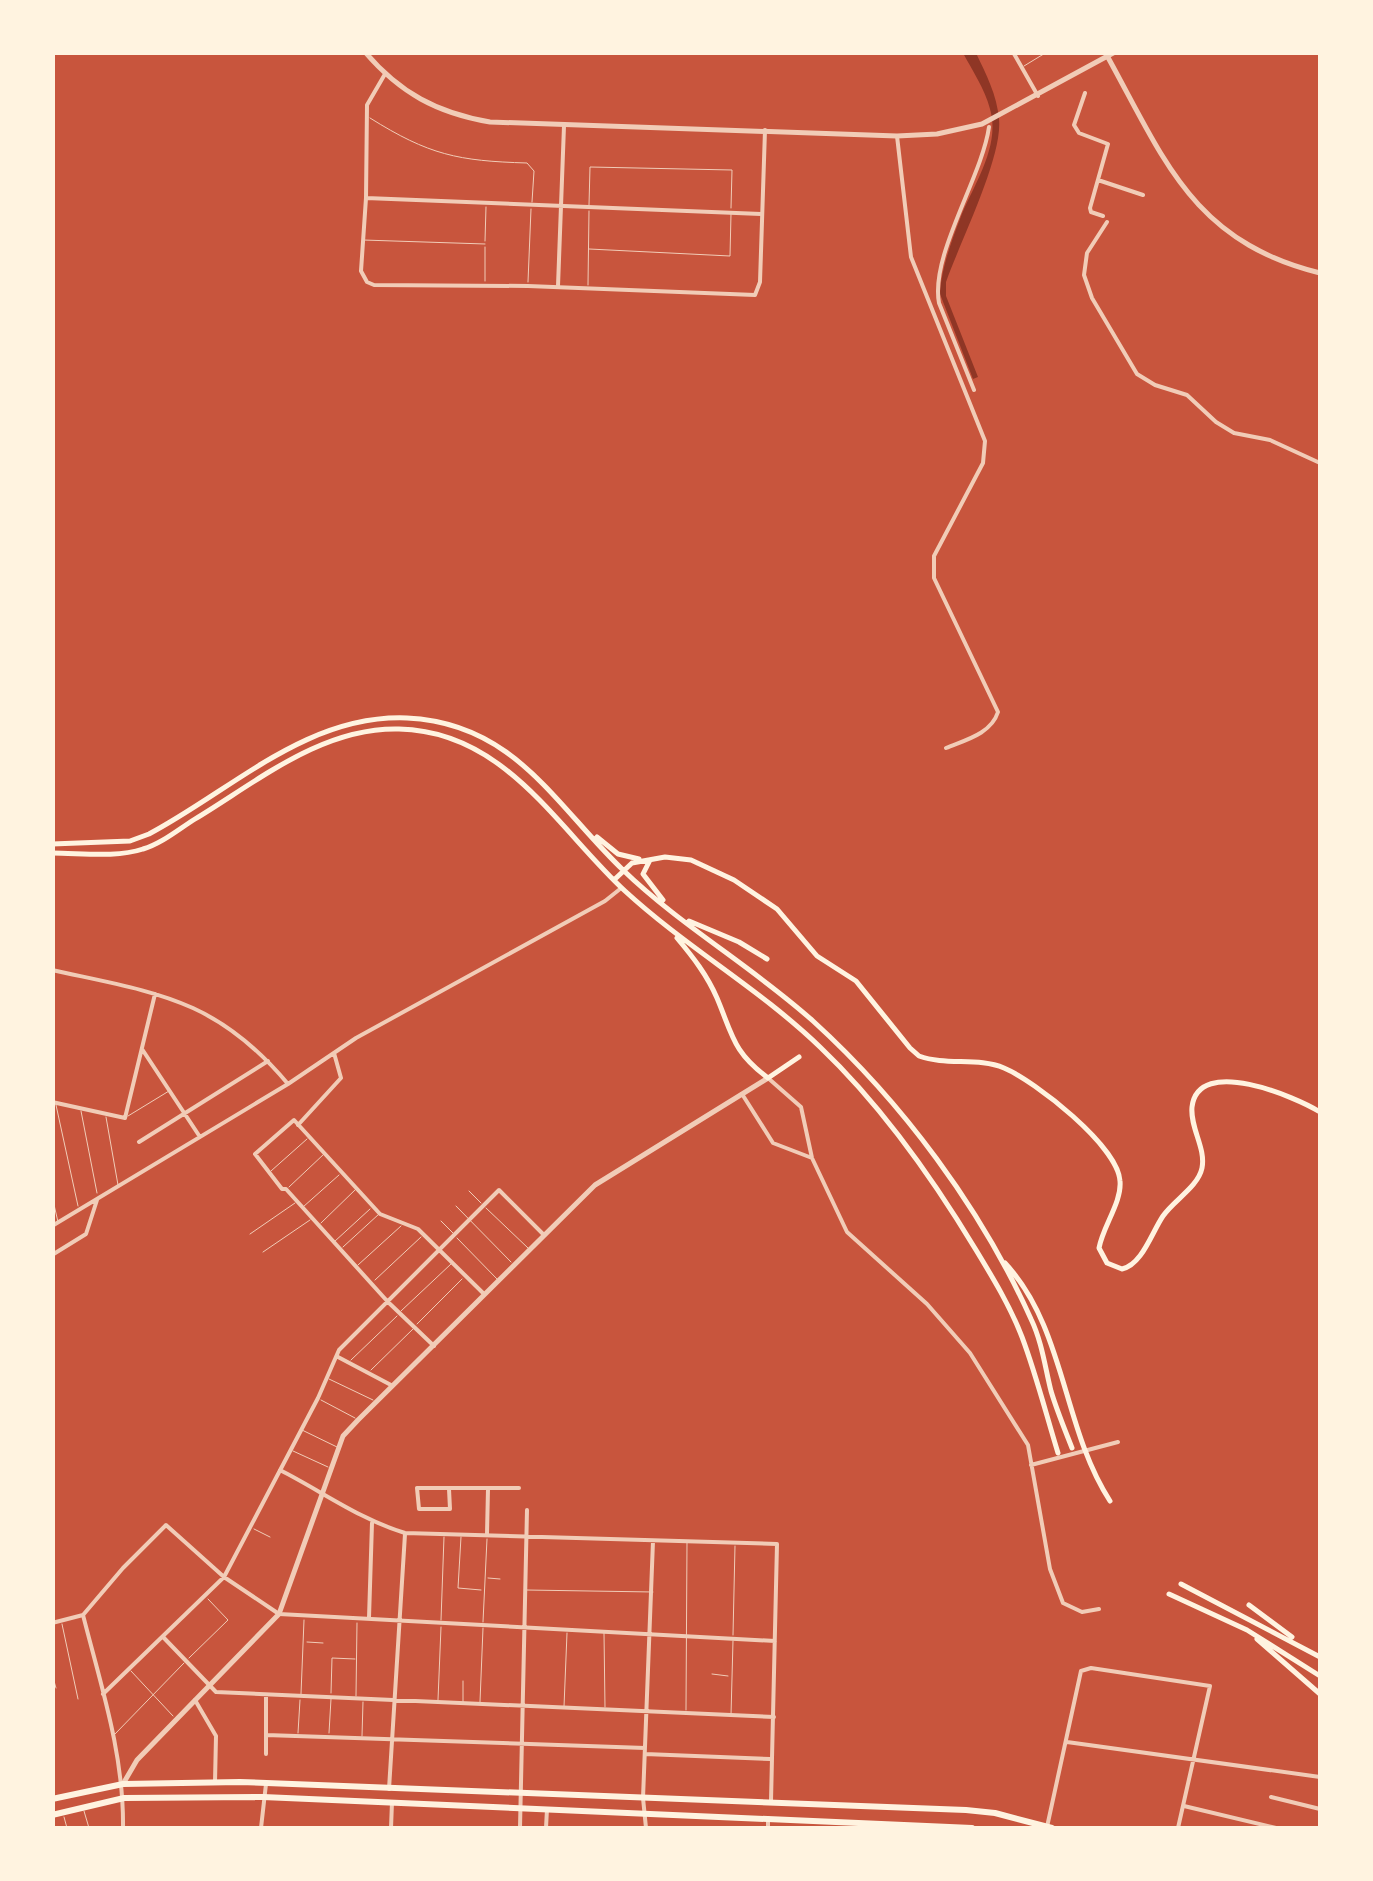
<svg xmlns="http://www.w3.org/2000/svg" width="1373" height="1881" font-family="'IBM Plex Serif',serif">
	<style>
		.water { fill: #8f3625 }
		.lines { fill: none; stroke-linecap: round; stroke-linejoin: round }
		.service { stroke: #f1ccb7; stroke-width: 1 }
		.minor { stroke: #f1ccb7; stroke-width: 4 }
		.tertiary { stroke: #f1ccb7; stroke-width: 5 }
		.secondary { stroke: #fff3e0; stroke-width: 5 }
		.primary { stroke: #fff3e0; stroke-width: 6 }
	</style>
	<rect width="100%" height="100%" fill="#c8553d"/>
	<path class="water" d="M963,53h13c10,21 21,42 23,66 4,38 -39,123 -53,163v14l32,81 -5,2 -33,-85c1,-24 11,-52 20,-75 13,-34 41,-72 30,-110 -5,-20 -18,-39 -27,-56z"/>
	<g class="lines">
		<path class="service" d="M1024,66l23,-14
			M370,118c59,37 88,43 157,45l7,8 -2,31
			M589,205l1,-38 142,3 -1,38
			M363,240l122,4
			M485,241l1,-34
			M485,247v34
			M589,249l141,7 1,-42
			M528,282l3,-73
			M588,285l1,-74
			M56,1105l22,101
			M81,1111l16,82
			M128,1116l41,-25
			M106,1117l12,68
			M271,1171l36,-32
			M289,1187l35,-33
			M469,1191l12,12
			M52,1196l6,26
			M456,1206l55,56
			M303,1207l36,-32
			M486,1208l42,40
			M441,1221l12,12
			M321,1223l35,-34
			M250,1234l45,-31
			M457,1238l41,42
			M334,1242l36,-33
			M343,1247l36,-33
			M263,1252l47,-32
			M358,1265l43,-39
			M375,1280l46,-43
			M401,1311l50,-47
			M417,1324l45,-45
			M351,1360l46,-44
			M371,1370l42,-41
			M329,1379l44,21
			M321,1400l34,18
			M302,1430l35,17
			M293,1451l35,16
			M254,1529l16,8
			M461,1537l-3,51 23,2
			M488,1578l12,1
			M526,1590l127,2
			M441,1620l3,-83
			M483,1622l4,-83
			M62,1624l16,75
			M604,1633l1,74
			M733,1635l2,-89
			M307,1642l16,1
			M189,1658l39,-38 -20,-21
			M131,1671l42,45
			M52,1674l4,14
			M712,1674l16,2
			M463,1681v22
			M331,1693l1,-35 23,1
			M301,1694l3,-74
			M356,1696l1,-73
			M438,1700l3,-73
			M480,1702l3,-74
			M564,1707l3,-74
			M686,1710l1,-168
			M731,1715l2,-74
			M298,1733l2,-33
			M329,1733l2,-34
			M115,1734l69,-71
			M362,1736l1,-34
			M84,1811l5,17
			M64,1817l3,11"/>
		<path class="minor" d="M1013,52l25,44
			M385,74l-18,31 -1,93 -5,73 6,11 7,3 154,1 227,9 5,-13 5,-152
			M1085,93l-11,32 5,8 29,11 -18,64 1,4 12,4
			M897,136l14,121 74,184 -2,22 -49,93v22l64,134c-7,22 -33,28 -52,36
			M1098,180l45,15
			M366,198l395,16
			M1107,222l-20,31 -3,22 8,23 45,76 18,11 32,10 29,27 18,11 36,7 50,23
			M558,286l6,-160
			M974,390l-35,-87c-9,-48 43,-126 50,-176
			M52,970c104,23 164,28 236,114
			M142,1049l58,88
			M768,1078l33,29 11,51 35,74 80,72 43,49 58,92 22,124 13,34 19,9 17,-3
			M742,1094l31,49 39,15
			M52,1102l73,16 30,-124
			M298,1125l43,-47 -7,-25
			M139,1142l129,-81
			M52,1226l236,-142 68,-46 249,-137 15,-12
			M52,1255l34,-21 11,-34
			M434,1346l-46,-44 -102,-113h-4l-27,-35 39,-34 86,94 38,15 65,64
			M338,1357l53,28
			M1031,1465l87,-23
			M280,1470c43,22 79,49 125,63l372,11 -6,257
			M449,1489l1,20h-31l-2,-21h102
			M487,1534l1,-45
			M83,1615l40,-47 43,-43 58,52 55,37 496,27
			M83,1615c18,71 41,139 40,213
			M369,1618l3,-95
			M52,1623l31,-8
			M164,1638l52,54 558,25
			M103,1694l121,-117 94,-179 21,-48 160,-160 45,45
			M266,1695v59
			M195,1700l21,36 -1,46
			M266,1735l379,13
			M1067,1742l253,35
			M645,1754l125,5
			M389,1789l16,-255
			M1271,1797l49,12
			M1184,1806l92,22
			M768,1818v10
			M1047,1827l34,-156 10,-3 119,18 -32,142
			M261,1828l5,-44
			M391,1828l1,-26
			M520,1828l7,-318
			M546,1828l1,-19
			M646,1828l-3,-30 10,-257"/>
		<path class="tertiary" d="M365,52c35,41 72,61 125,70l407,14 40,-2 45,-10 133,-72
			M1105,52c59,106 86,189 215,221
			M123,1784l14,-24 142,-146 64,-178 15,-16 237,-235 173,-107"/>
		<path class="secondary" d="M597,837l21,17 21,5
			M52,844l78,-3 19,-7c83,-44 158,-120 258,-116 108,5 148,87 216,152 58,56 130,97 190,151 89,81 168,187 218,298 11,23 14,48 20,72 6,20 14,39 21,57
			M52,853c29,0 64,5 91,-4 18,-5 36,-20 52,-30 63,-38 127,-92 204,-90 106,2 158,99 226,162 62,57 135,98 195,156 62,59 112,130 156,203 17,28 34,56 46,87 14,37 24,77 36,116
			M650,860l-7,14 20,26
			M615,879l17,-16 33,-6 26,3 43,20 43,29 40,47 39,25 54,67 9,8c27,10 59,1 85,12 31,13 114,78 116,113 2,21 -17,45 -21,67l8,15 15,6c20,-4 30,-37 41,-53 11,-16 35,-29 39,-48 4,-20 -12,-40 -10,-61 6,-52 104,-10 128,5
			M689,921l50,21 28,17
			M677,938c16,19 30,37 40,60 16,38 16,54 51,80l31,-21
			M1005,1263c61,66 57,164 105,238
			M1181,1584l139,73
			M1169,1594l78,36 73,46
			M1249,1605l43,32
			M1257,1639l63,55"/>
		<path class="primary" d="M52,1799l71,-15 117,-2 726,28 29,3 57,15
			M52,1815l72,-17 139,-1 709,31"/>
	</g>
	<rect width="1373" height="1881" fill="none" stroke="#fff3e0" stroke-width="110"/>
</svg>
